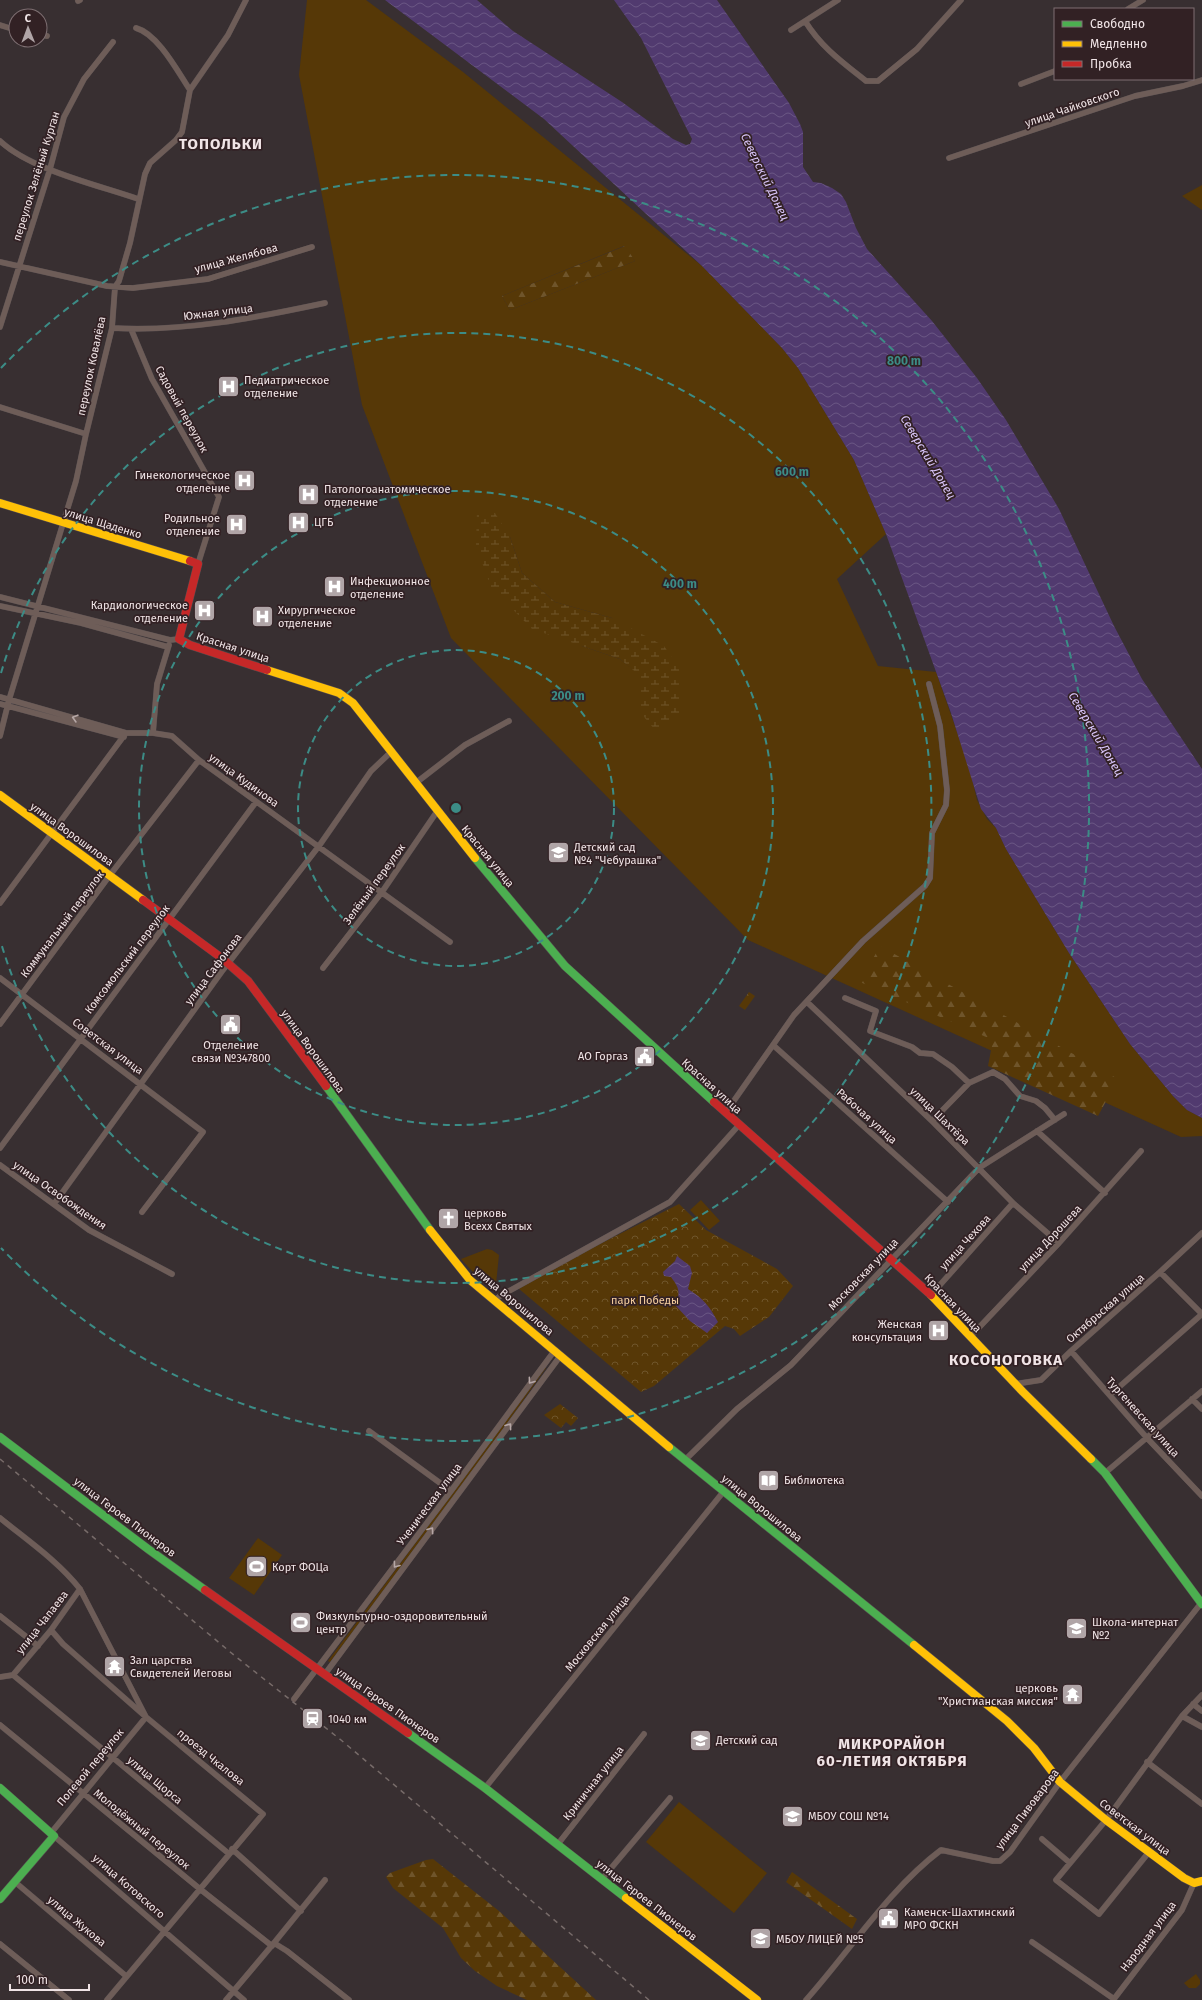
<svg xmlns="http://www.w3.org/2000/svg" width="1202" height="2000" font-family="'Fira Sans',sans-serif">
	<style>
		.grass { fill: #563807; fill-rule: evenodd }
		.forest { fill: url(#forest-firs) }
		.wetland { fill: url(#wetland-marsh) }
		.park { fill: url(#park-crowns) }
		.water { fill: url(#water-waves) }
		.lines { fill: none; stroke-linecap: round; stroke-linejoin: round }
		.street-casing { stroke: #554d4f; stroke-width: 6 }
		.fast-casing { stroke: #554d4f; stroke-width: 9 }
		.slow-casing { stroke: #554d4f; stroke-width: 9 }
		.jam-casing { stroke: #554d4f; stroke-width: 9 }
		.street { stroke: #6e5d58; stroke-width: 5.5 }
		.fast { stroke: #4caf50; stroke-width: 8 }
		.slow { stroke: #ffc107; stroke-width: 8 }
		.jam { stroke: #c62828; stroke-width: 8 }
		.rail { stroke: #776b69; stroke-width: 1.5; stroke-dasharray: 5 5; stroke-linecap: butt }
		.oneway { stroke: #b6a7a6 }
		.ring { fill: none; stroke: #3c8c86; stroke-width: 2; stroke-dasharray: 7 5 }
		.labels { text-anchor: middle; stroke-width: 3.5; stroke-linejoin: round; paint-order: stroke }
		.street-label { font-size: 11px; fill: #f0e4e6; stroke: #322124 }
		.poi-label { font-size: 11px; fill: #f0e4e6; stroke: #322124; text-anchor: start }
		.park-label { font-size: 11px; fill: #f6cf9f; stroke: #322124 }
		.water-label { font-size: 12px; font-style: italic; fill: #dac6fb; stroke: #322124 }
		.district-label { font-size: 15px; font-weight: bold; letter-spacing: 1px; fill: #f0e4e6; stroke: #322124 }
		.centre { fill: #3c8c86; stroke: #322124; stroke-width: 2 }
		.ring-label { font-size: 12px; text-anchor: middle; font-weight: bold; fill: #3c8c86; stroke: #322124; stroke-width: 3.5; stroke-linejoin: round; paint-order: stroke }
	</style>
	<defs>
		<pattern id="forest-firs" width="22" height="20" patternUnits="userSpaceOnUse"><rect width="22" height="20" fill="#563807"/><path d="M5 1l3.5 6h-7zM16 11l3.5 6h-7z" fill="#6f552b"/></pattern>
		<pattern id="wetland-marsh" width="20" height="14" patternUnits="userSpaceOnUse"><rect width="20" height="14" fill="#563807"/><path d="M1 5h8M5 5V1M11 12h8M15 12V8" fill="none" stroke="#6f552b"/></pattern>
		<pattern id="park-crowns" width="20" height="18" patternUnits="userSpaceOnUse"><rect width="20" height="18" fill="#563807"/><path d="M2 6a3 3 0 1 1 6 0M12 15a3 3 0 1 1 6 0" fill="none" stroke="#6f552b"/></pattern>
		<pattern id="water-waves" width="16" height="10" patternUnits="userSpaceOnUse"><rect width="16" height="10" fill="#513a6f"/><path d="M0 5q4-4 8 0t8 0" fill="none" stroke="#6a5684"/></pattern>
	</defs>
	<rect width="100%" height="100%" fill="#382f31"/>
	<path class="grass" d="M307,0h59l97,72 239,194 80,82 16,20 56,92 32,74 -49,45 41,87 58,6 33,94 8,34 10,19 9,9 10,21 63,104 61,91 43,52 14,14 15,8v18l-21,1 -433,-197 -297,-302 -89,-233 -63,-330zM624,246l11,15 -125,49 -8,-14zM510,537l12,36 33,29 57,16 67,96 -39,-2v-37l-20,-16 -38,-13 -106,-100z
		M1202,185v25l-20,-14z
		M701,1200l19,21 -11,9 -19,-20z
		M487,1249l5,1 7,5 -3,29 -3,6 -21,-19 -11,-12z
		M545,1368h1l-92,130 -124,164 -2,-1z
		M258,1538l24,17 -28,40 -25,-17z
		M679,1802l88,71 -33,40 -88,-71z
		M1196,1974l4,6v4l-4,4h-7l-5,-5z"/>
	<path class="forest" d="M625,246l10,15 -125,49 -8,-14z
		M880,946l238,133 -20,37 -110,-50 5,-26 -133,-58z
		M433,1859l66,52 97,89h-69l-30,-14 -22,-15 -14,-13 -18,-30 -50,-40 -7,-11 4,-4 36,-13z
		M792,1872l65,47 -5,10 -66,-47z"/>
	<path class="wetland" d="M477,511l18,2 15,24 12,36 33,29 57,16 52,28 17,25 -2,43 -24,16 -15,-18 -1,-37 -19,-16 -88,-30 -41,-42 -15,-41z"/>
	<path class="park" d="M749,992l6,4 -10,14 -6,-4z
		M679,1204l27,26 71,39 16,17 -24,31 -29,19 -6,-7 -9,-3 -71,60 -13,6 -123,-104 70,-38z
		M560,1404l18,14 -7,8 -5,-4 -5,6 -17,-13z"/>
	<path class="water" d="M385,0h92l36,31 109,71 51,37 13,6 4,-1 2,-5 -51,-101 -27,-38h103l72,103 11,21 3,8v35l10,15 8,1 11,5 9,6 5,8 10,26 11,21 65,72 45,57 29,42 53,89 55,117 28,53 60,90v349l-15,-8 -14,-14 -43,-52 -61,-91 -63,-104 -10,-21 -15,-19 -30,-96 -65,-179 -32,-74 -56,-92 -16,-20 -80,-82 -158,-147z
		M677,1256l13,10 2,7 -4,16c15,9 22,18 30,33l-11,11 -17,-12 -15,-16c6,-13 4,-17 -4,-28l-7,-1 -1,-4 12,-11z"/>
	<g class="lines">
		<defs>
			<path id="street" d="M78,1l2,-1
				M1128,9l15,-9
				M805,21c16,26 37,41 61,60h12l39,-32 44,-49
				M0,25l16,5
				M136,28c22,6 42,44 54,62
				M791,30l47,-30
				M40,34l7,2
				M1021,84l34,-13
				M0,141c31,29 98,44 138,58
				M949,158l186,-62 48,-10 19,-6
				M0,262l107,24 26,2 75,-9 104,-32
				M0,327l50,-158 14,-52 20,-38 29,-37
				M112,328c72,4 143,-10 213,-25
				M131,329l21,50 67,118 -21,67
				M0,407l86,27
				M0,597l170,43 9,-1
				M0,606l81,17 87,24
				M0,697l126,36h27l19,3 27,24 251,182
				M0,704l124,33
				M153,733l4,-49 12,-39
				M0,736l9,-36 67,-219 10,-47 26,-106 3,-41 4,-6 11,-38 15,-69 5,-11 26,-23 6,-8 8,-42 38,-55 18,-35
				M417,782l48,-37 44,-24
				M0,903l126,-170
				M323,968l59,-76 56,-82
				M0,978l203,154 -61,80
				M845,998l31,13 -6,20 42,16 8,6 13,1 19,13 17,16 24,-11 12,7 15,17 16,5 9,7 10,12
				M807,1002l125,119 81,82 46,40
				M0,1024l110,-149 89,-115
				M773,1045l175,157
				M726,1112l68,-97 69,-74 62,-55 5,-8 2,-45 14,-28 1,-15 -7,-64 -11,-42
				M932,1121l37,-38
				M1037,1131l68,62
				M0,1148l256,-346
				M0,1165l89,65 83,44
				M54,1204l169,-234 96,-124 52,-75 21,-20
				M1160,1272l42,42
				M931,1295l82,-92
				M495,1300l5,-4 170,-94 69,-77
				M971,1336l88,-93 82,-92
				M1071,1351l76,87 55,58
				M1015,1384l26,-4 30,-29 89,-79 42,-39
				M1110,1395l92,-81
				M1192,1399l10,10
				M369,1431l82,60
				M685,1460l52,-51 54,-44 188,-197 85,-54
				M1105,1473l97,-82
				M0,1518c27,22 58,43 80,71l66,128 117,97 -156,186
				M0,1616l38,30
				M51,1630l12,14 83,73 -95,116
				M325,1674l236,-319
				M13,1675l215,178
				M0,1677l13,-2 38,-45 29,-41
				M294,1699l157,-208 104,-141
				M1193,1704l9,7
				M1182,1716l20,11
				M0,1725l200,164 72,57
				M1147,1762l55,42
				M485,1788l239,-297
				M54,1836l190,164
				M1042,1839l28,24
				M558,1844l86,-110
				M232,1849l69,62
				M1149,1852l-50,62 -43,-34 50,-60 76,-104 20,-21
				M602,1879l68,-81
				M15,1882l111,94
				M1032,1942l82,57 68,-89 12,-27
				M274,1943l13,8 62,49
				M0,1944l69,56
				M226,2000l48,-57 51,-63
				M806,2000c43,-48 83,-111 135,-150l52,11h7l10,-9 50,-70 142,-180"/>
			<path id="fast" d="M475,858l90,108 149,136
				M326,1086l104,144
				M0,1437l148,112 57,41
				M669,1447l245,198
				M1091,1459l14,14 97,131
				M408,1733l77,55 141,110
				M0,1788l54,48 -54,63"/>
			<path id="slow" d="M0,503l190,58
				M267,670l72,23 14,10 122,155
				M0,795l143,105
				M430,1230l40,50 199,167
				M931,1295l92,97 68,67
				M914,1645l93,76 27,27 26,34 46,38 78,58 10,5 8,-2
				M626,1898l131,102"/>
			<path id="jam" d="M190,561l8,3 -19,75 11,6 77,25
				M143,900l80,59 25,22 78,105
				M714,1102l217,193
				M205,1590l203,143"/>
		</defs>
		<use href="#street" class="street-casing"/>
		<use href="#fast" class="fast-casing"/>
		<use href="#slow" class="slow-casing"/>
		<use href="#jam" class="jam-casing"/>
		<use href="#street" class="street"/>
		<use href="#fast" class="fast"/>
		<use href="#slow" class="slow"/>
		<use href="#jam" class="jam"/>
		<path class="rail" d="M0,1459l235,197 106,84 308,260"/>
	</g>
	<defs><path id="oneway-chevron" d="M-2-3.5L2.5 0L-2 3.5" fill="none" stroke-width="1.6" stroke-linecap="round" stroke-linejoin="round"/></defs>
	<g class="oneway">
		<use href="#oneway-chevron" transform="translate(75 718) rotate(-164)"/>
		<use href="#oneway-chevron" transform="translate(531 1381) rotate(126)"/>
		<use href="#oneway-chevron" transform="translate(509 1426) rotate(-53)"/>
		<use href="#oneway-chevron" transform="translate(431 1530) rotate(-54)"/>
		<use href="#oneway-chevron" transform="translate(396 1565) rotate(127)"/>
	</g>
	<g class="ring">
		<circle cx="456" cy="808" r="158"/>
		<circle cx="456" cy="808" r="317"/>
		<path d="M1 673A475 475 0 1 1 1 943"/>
		<path d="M1 368A633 633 0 1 1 1 1248"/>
	</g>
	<defs>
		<symbol id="hospital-square" viewBox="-11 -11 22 22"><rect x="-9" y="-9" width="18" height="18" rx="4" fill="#b0a5a7" stroke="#322124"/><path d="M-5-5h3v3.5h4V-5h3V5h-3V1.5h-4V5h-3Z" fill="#fff"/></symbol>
		<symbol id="school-square" viewBox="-11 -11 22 22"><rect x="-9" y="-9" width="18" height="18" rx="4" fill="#b0a5a7" stroke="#322124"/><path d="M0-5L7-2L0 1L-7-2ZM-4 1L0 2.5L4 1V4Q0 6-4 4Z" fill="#fff"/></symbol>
		<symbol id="civic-square" viewBox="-11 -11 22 22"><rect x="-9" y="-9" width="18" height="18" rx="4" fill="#b0a5a7" stroke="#322124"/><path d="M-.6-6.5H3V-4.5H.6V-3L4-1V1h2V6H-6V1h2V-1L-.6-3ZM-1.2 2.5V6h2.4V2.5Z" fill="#fff"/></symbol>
		<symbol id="church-square" viewBox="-11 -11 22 22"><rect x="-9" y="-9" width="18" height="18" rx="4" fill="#b0a5a7" stroke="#322124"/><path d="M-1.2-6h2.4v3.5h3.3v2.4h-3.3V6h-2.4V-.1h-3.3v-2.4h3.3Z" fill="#fff"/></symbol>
		<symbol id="library-square" viewBox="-11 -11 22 22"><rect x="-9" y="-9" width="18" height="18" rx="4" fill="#b0a5a7" stroke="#322124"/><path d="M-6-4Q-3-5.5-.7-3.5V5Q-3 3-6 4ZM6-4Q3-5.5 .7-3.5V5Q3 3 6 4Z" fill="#fff"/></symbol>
		<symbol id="stadium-square" viewBox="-11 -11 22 22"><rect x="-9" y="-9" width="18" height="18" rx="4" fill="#b0a5a7" stroke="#322124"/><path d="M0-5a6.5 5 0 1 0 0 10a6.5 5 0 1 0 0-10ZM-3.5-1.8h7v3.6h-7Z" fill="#fff"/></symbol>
		<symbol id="temple-square" viewBox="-11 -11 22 22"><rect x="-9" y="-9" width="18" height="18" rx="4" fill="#b0a5a7" stroke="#322124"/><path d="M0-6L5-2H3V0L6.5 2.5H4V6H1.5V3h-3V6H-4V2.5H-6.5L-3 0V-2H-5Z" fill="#fff"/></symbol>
		<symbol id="station-square" viewBox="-11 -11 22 22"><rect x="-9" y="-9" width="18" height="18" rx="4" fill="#b0a5a7" stroke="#322124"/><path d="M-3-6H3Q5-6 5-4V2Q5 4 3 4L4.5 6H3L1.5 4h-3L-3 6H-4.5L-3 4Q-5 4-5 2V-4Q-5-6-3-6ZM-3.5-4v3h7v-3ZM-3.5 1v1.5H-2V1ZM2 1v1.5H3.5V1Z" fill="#fff"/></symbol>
	</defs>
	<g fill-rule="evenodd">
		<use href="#hospital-square" x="216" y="374" width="25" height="25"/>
		<use href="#hospital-square" x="232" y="468" width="25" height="25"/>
		<use href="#hospital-square" x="296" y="482" width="25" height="25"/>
		<use href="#hospital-square" x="286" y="510" width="25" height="25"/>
		<use href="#hospital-square" x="224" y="512" width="25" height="25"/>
		<use href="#hospital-square" x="322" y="574" width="25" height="25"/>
		<use href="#hospital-square" x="192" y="598" width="25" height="25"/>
		<use href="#hospital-square" x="250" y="604" width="25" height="25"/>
		<use href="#school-square" x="546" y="840" width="25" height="25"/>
		<use href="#civic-square" x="218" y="1012" width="25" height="25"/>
		<use href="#civic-square" x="632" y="1044" width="25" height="25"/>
		<use href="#church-square" x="436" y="1206" width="25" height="25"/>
		<use href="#hospital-square" x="926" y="1318" width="25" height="25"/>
		<use href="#library-square" x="756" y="1468" width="25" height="25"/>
		<use href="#stadium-square" x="244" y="1554" width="25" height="25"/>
		<use href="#stadium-square" x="288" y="1610" width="25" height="25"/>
		<use href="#school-square" x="1064" y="1616" width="25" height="25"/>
		<use href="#temple-square" x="102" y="1654" width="25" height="25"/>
		<use href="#temple-square" x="1060" y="1682" width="25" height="25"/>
		<use href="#station-square" x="300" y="1706" width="25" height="25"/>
		<use href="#school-square" x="688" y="1728" width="25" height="25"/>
		<use href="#school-square" x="780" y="1804" width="25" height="25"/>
		<use href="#civic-square" x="876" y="1906" width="25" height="25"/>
		<use href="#school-square" x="748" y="1926" width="25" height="25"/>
	</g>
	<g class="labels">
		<g class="street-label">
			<text transform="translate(1072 107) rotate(-19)" y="4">улица Чайковского</text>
			<text transform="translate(36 176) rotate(-73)" y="4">переулок Зелёный Курган</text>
			<text transform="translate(236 258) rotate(-15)" y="4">улица Желябова</text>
			<text transform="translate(218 312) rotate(-7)" y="4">Южная улица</text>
			<text transform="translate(91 366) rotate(-78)" y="4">переулок Ковалёва</text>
			<text transform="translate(182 409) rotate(61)" y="4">Садовый переулок</text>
			<text transform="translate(103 523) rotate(17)" y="4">улица Щаденко</text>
			<text transform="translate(233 647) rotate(18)" y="4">Красная улица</text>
			<text transform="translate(244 780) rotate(36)" y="4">улица Кудинова</text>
			<text transform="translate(72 834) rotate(36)" y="4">улица Ворошилова</text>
			<text transform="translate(488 856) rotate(51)" y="4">Красная улица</text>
			<text transform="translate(374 884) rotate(-54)" y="4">Зелёный переулок</text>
			<text transform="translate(62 924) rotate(-53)" y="4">Коммунальный переулок</text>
			<text transform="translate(127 959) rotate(-53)" y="4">Комсомольский переулок</text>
			<text transform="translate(213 969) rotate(-53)" y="4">улица Сафонова</text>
			<text transform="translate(108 1046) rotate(37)" y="4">Советская улица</text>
			<text transform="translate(313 1051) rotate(54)" y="4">улица Ворошилова</text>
			<text transform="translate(712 1086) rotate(42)" y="4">Красная улица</text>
			<text transform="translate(867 1116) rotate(42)" y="4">Рабочая улица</text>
			<text transform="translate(940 1116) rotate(44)" y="4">улица Шахтёра</text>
			<text transform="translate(60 1195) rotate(35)" y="4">улица Освобождения</text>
			<text transform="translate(1050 1238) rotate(-47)" y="4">улица Дорошева</text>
			<text transform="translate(965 1242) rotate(-48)" y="4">улица Чехова</text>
			<text transform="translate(863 1274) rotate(-46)" y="4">Московская улица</text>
			<text transform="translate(514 1301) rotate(40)" y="4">улица Ворошилова</text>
			<text transform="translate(953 1303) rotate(46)" y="4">Красная улица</text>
			<text transform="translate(1105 1308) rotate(-41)" y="4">Октябрьская улица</text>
			<text transform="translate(1143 1417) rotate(48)" y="4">Тургеневская улица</text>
			<text transform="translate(429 1504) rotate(-53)" y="4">Ученическая улица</text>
			<text transform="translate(762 1508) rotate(39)" y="4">улица Ворошилова</text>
			<text transform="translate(125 1517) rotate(37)" y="4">улица Героев Пионеров</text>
			<text transform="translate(42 1622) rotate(-52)" y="4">улица Чапаева</text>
			<text transform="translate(597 1633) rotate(-51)" y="4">Московская улица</text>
			<text transform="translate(388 1705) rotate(35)" y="4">улица Героев Пионеров</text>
			<text transform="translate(211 1757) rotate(39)" y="4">проезд Чкалова</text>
			<text transform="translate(90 1767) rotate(-50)" y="4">Полевой переулок</text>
			<text transform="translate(155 1780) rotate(40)" y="4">улица Щорса</text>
			<text transform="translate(593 1783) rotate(-52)" y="4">Криничная улица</text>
			<text transform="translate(1027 1809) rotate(-53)" y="4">улица Пивоварова</text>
			<text transform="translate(1135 1827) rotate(37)" y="4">Советская улица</text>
			<text transform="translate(142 1829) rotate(39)" y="4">Молодёжный переулок</text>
			<text transform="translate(129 1886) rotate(41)" y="4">улица Котовского</text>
			<text transform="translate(647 1900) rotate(38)" y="4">улица Героев Пионеров</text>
			<text transform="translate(77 1921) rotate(40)" y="4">улица Жукова</text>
			<text transform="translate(1148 1936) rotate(-53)" y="4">Народная улица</text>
		</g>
		<g class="poi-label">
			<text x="244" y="384">Педиатрическое<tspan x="244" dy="13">отделение</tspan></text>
			<text x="230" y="479" text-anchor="end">Гинекологическое<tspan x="230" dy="13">отделение</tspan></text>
			<text x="324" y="493">Патологоанатомическое<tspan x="324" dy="13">отделение</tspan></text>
			<text x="220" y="522" text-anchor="end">Родильное<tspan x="220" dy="13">отделение</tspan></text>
			<text x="314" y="526">ЦГБ</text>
			<text x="350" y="585">Инфекционное<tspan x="350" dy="13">отделение</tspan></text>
			<text x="188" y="609" text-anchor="end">Кардиологическое<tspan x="188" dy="13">отделение</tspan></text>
			<text x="278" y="614">Хирургическое<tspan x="278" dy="13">отделение</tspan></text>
			<text x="574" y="851">Детский сад<tspan x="574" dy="13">№4 "Чебурашка"</tspan></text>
			<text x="231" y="1049" text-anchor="middle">Отделение<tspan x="231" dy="13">связи №347800</tspan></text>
			<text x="628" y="1060" text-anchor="end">АО Горгаз</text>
			<text x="464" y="1217">церковь<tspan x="464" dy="13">Всехх Святых</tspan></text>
			<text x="922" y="1328" text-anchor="end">Женская<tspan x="922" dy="13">консультация</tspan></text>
			<text x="784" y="1484">Библиотека</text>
			<text x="272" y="1571">Корт ФОЦа</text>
			<text x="316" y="1620">Физкультурно-оздоровительный<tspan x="316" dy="13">центр</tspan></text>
			<text x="1092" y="1626">Школа-интернат<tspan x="1092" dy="13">№2</tspan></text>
			<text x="130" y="1664">Зал царства<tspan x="130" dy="13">Свидетелей Иеговы</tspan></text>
			<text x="1058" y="1692" text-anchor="end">церковь<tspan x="1058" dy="13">"Христианская миссия"</tspan></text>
			<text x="328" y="1723">1040 км</text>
			<text x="716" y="1744">Детский сад</text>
			<text x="808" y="1820">МБОУ СОШ №14</text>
			<text x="904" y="1916">Каменск-Шахтинский<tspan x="904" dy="13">МРО ФСКН</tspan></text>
			<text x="776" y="1943">МБОУ ЛИЦЕЙ №5</text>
		</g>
		<g class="park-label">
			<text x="645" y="1304">парк Победы</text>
		</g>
		<g class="water-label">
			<text transform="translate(765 177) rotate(64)" y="4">Северский Донец</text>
			<text transform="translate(928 457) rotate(59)" y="4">Северский Донец</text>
			<text transform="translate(1096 734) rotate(59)" y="4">Северский Донец</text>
		</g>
		<g class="district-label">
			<text x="221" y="149">ТОПОЛЬКИ</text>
			<text x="1006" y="1365">КОСОНОГОВКА</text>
			<text x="892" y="1749">МИКРОРАЙОН<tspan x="892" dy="17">60-ЛЕТИЯ ОКТЯБРЯ</tspan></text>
		</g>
	</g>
	<circle cx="456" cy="808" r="6" class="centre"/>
	<g class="ring-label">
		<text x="904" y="365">800 m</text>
		<text x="792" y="476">600 m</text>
		<text x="680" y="588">400 m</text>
		<text x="568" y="700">200 m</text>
	</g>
	<rect x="1054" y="8" width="140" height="72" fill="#322124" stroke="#7e6f72"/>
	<rect x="1062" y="21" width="20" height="6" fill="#4caf50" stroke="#7e6f72"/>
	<text x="1090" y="28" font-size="12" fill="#f0e4e6">Свободно</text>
	<rect x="1062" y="41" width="20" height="6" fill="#ffc107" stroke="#7e6f72"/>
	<text x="1090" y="48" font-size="12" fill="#f0e4e6">Медленно</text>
	<rect x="1062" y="61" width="20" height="6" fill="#c62828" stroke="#7e6f72"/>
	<text x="1090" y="68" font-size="12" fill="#f0e4e6">Пробка</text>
	<g transform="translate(28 28) rotate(359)"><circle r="19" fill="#322124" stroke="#7e6f72"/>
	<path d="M0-3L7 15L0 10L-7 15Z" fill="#b0a5a7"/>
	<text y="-6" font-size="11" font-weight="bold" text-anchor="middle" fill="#f0e4e6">С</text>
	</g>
	<path d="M10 1984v6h79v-6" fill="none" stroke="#f0e4e6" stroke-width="2"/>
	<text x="16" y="1984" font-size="12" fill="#f0e4e6" stroke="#322124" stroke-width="3" paint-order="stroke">100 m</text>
</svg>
